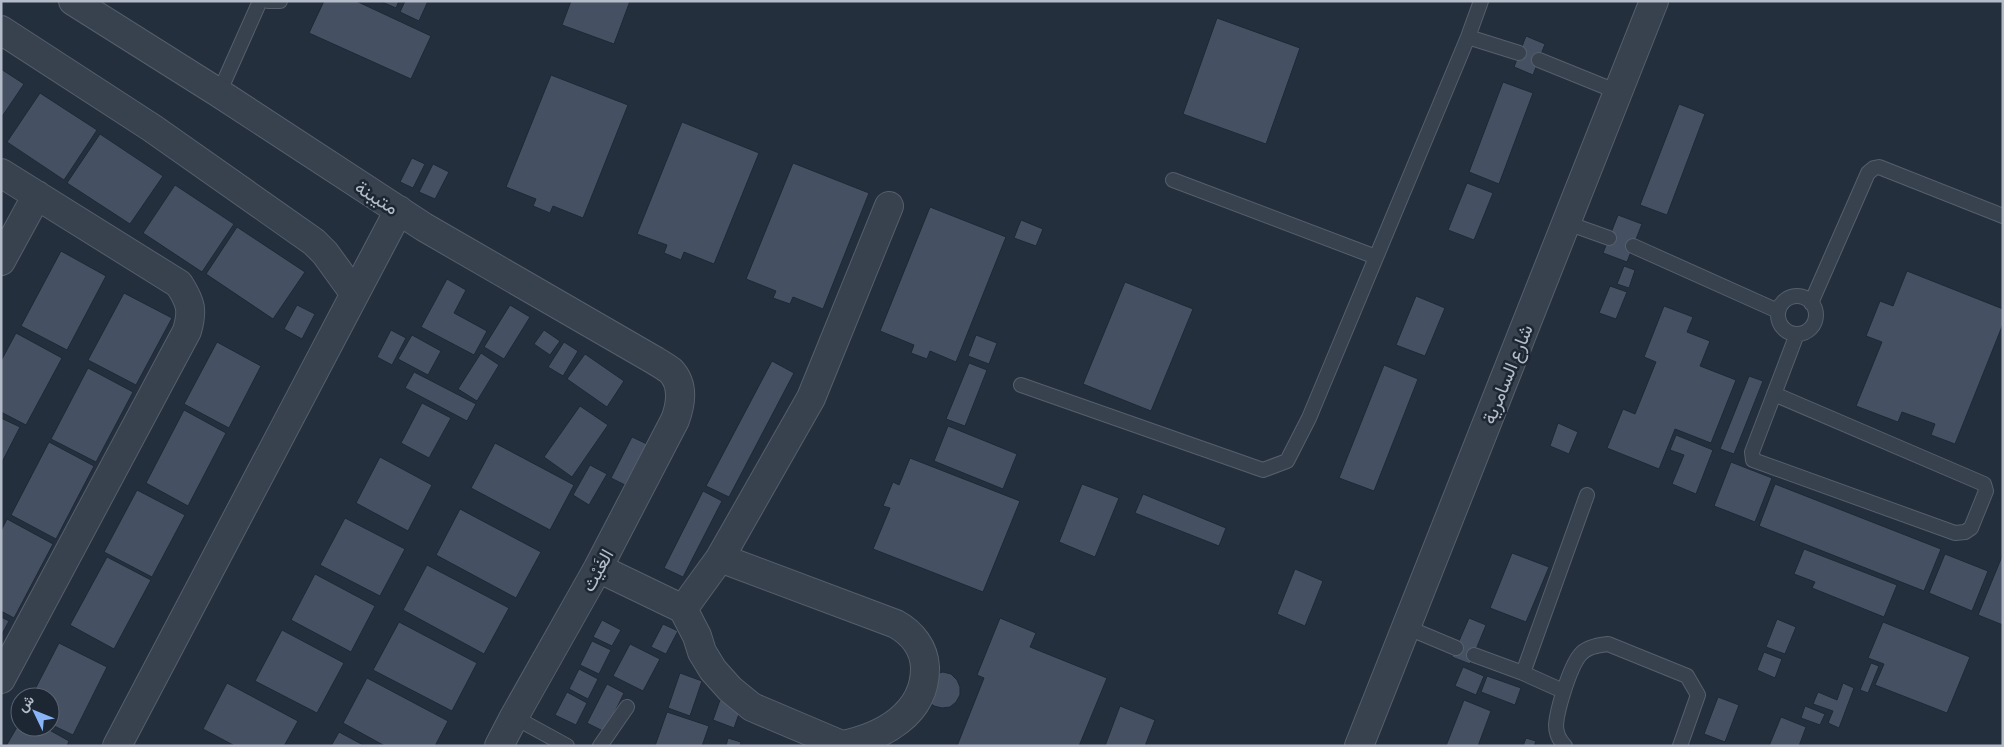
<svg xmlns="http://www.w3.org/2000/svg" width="2004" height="747" font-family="'Sofia Sans Condensed',Vazirmatn,sans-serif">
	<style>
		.building { fill: #455162; stroke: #1f2835 }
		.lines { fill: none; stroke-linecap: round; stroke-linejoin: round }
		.service-casing { stroke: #565f6c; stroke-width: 16 }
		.minor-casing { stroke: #565f6c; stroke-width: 30 }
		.service { stroke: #38414e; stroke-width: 14 }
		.minor { stroke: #38414e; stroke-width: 28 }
		.labels { text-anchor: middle; stroke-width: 5; stroke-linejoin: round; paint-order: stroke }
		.street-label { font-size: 19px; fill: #b4bcc9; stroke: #1d2633 }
	</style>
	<rect width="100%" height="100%" fill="#242f3e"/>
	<path class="building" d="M324,1h32l75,35 -20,43 -102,-46z
		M380,1h19l-3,7z
		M405,1h23l-9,20 -19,-9z
		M571,1h59l-16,43 -52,-19z
		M1217,18l83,30 -34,96 -83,-30z
		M1526,36l19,8 -12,31 -19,-8z
		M1,69l23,15 -23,34z
		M551,75l77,30 -45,113 -30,-12 -3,7 -17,-7 3,-7 -30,-12z
		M1503,82l30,11 -34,91 -30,-12z
		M40,93l57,37 -33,50 -57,-38z
		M1679,104l26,10 -38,101 -27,-10z
		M682,122l77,31 -45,111 -30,-12 -3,8 -17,-7 3,-8 -30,-11z
		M100,134l63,42 -33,48 -63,-41z
		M412,158l13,6 -12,24 -13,-6z
		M793,163l76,30 -46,116 -30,-12 -3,7 -17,-6 3,-7 -30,-12z
		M433,164l16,8 -14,27 -16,-7z
		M1467,183l26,10 -19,47 -26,-10z
		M175,185l59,39 -32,48 -59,-39z
		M930,207l76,30 -50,125 -26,-11 -3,8 -16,-6 3,-8 -34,-14z
		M1618,215l24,9 -15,38 -24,-9z
		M1021,220l22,9 -7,17 -22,-8z
		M237,227l68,45 -32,47 -67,-45z
		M61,251l45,25 -39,74 -46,-24z
		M1624,266l11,4 -6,18 -12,-4z
		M1907,271l96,38v15l-48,120 -24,-9 4,-11 -33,-12 -4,10 -42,-16 26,-64 -16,-6 14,-35 13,5z
		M447,279l19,11 -12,23 33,18 -13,24 -53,-28z
		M1125,282l68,27 -42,102 -68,-27z
		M1610,286l17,6 -11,27 -17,-6z
		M124,293l48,25 -36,67 -48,-25z
		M1416,296l29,12 -20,48 -29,-11z
		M297,305l18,9 -13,25 -18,-10z
		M510,305l20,12 -26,42 -20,-12z
		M1664,306l29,11 -6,15 23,9 -10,25 36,14 -25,63 -36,-14 -16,40 -52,-21 16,-39 12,5 21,-52 -12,-5z
		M391,330l15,8 -14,27 -15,-8z
		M544,330l16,11 -10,14 -16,-11z
		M16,333l46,25 -36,67 -25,-13v-51z
		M412,335l29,16 -13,24 -30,-16z
		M976,335l21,8 -8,21 -21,-8z
		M217,342l44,24 -32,62 -45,-24z
		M564,342l14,9 -15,25 -15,-9z
		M481,353l18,12 -22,36 -19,-12z
		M585,354l39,27 -17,26 -40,-28z
		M772,361l22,12 -65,124 -23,-11z
		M969,363l18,7 -22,56 -19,-7z
		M1384,365l34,14 -44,112 -35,-13z
		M88,368l45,24 -37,70 -45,-23z
		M414,372l62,32 -9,17 -62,-33z
		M1749,376l14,5 -29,73 -14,-5z
		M422,403l29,15 -22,40 -28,-15z
		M580,406l28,19 -36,52 -28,-20z
		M184,410l42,23 -38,73 -42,-23z
		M1,418l19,9 -19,37z
		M1558,423l20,9 -9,22 -19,-8z
		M948,426l69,28 -14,35 -69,-28z
		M1676,435l37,15 -17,44 -24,-10 12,-29 -14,-5z
		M632,437l15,7 -22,41 -14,-7z
		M49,442l45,24 -38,73 -45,-24z
		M495,443l79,42 -24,45 -79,-42z
		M380,457l52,28 -24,46 -52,-28z
		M910,458l110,43 -37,91 -110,-43 17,-41 -7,-2 10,-24 6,3z
		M1731,462l41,16 -17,44 -41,-16z
		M590,465l17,9 -18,31 -16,-10z
		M1082,484l37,14 -24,59 -36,-15z
		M1775,484l166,65 -17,42 -165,-65z
		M137,490l48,25 -33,62 -48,-25z
		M703,491l19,10 -39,76 -19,-9z
		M1143,494l83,34 -7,18 -84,-33z
		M460,509l81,43 -25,46 -80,-43z
		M345,518l60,31 -25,47 -60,-31z
		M7,519l46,25 -39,74 -13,-7v-80z
		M1804,549l93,36 -13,32 -72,-29 3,-6 -21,-8z
		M1512,553l37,14 -23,55 -36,-14z
		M1945,554l43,17 -16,40 -43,-18z
		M2003,554v71l-25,-10z
		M107,557l44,23 -37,69 -44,-24z
		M427,565l82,43 -25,46 -81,-44z
		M1295,569l28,12 -18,45 -28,-12z
		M315,574l60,32 -24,46 -60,-32z
		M1,617l8,4 -8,15z
		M1000,618l36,15 -6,14 77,31 -28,68h-122l27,-68 -7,-3z
		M1469,618l17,7 -16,39 -18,-7z
		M1777,619l19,8 -11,27 -19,-7z
		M602,620l19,10 -9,16 -19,-9z
		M399,622l78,41 -25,48 -79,-41z
		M1883,622l87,35 -23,56 -72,-28 9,-21 -16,-6z
		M663,624l15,7 -12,23 -15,-7z
		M282,630l62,33 -27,50 -62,-32z
		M592,641l19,9 -12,24 -19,-9z
		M59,643l48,24 -34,68 -23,-11v-27h-19z
		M630,644l30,15 -17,32 -30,-15z
		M1764,652l18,7 -7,19 -18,-8z
		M1871,663l8,3 -11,27 -8,-3z
		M1463,667l21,9 -8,19 -21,-9z
		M579,669l19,10 -10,20 -19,-10z
		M943,672l8,2 6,6 3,7v8l-4,7 -6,5 -8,1 -8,-2 -6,-5 7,-27z
		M680,673l22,8 -12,35 -22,-8z
		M1487,676l34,12 -6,17 -34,-13z
		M367,678l81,43 -13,25h-50l-42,-23z
		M227,683l71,38 -14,25h-49l-32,-17z
		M1843,683l11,5 -15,40 -11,-5 5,-12 -20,-7 5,-12 19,8z
		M607,684l17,9 -19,39 -18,-9z
		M567,692l20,11 -11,22 -21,-10z
		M1718,697l21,8 -14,37 -21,-8z
		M720,700l21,8 -7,20 -21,-8z
		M1464,700l27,11 -13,35h-32z
		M1120,706l35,14 -10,26h-40z
		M1805,706l20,8 -5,11 -19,-7z
		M667,712l42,14 -7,20h-47z
		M1781,717l25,10 -7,19h-30z
		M20,722v5h24l25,14 -2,5h-61z
		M339,732l26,14h-34z
		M728,738l13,4 -1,4h-14z
		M1526,738l10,3 -2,5h-11z"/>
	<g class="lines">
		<defs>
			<path id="service" d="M268,1h12
				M1481,1l-13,36 51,16
				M1539,60l79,32
				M219,93l41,-92
				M1173,180l203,77
				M1567,223l42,15
				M1633,246l145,65
				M1778 315a19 19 0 1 1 38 0a19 19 0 1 1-38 0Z
				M1811,303l57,-130 6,-5 5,-1 124,49
				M1021,385l242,85 24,-9 22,-43 159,-381
				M1774,394l210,90 2,7 -15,37 -6,4 -10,1 -202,-73 -1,-8 45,-118
				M1406,627l50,21
				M1474,655l49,18 40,18
				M1523,673l64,-178
				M514,717l53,29
				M600,746l27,-39
				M1565,746c-6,-6 -9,-13 -9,-21 1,-16 14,-58 24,-70 6,-8 18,-10 28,-11l79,32 11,19 -18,51"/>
			<path id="minor" d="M73,1l146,92 205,134 230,133c5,3 12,7 17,11 13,14 10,33 4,49l-77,148 -84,149 -15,29
				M1,30l151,98 162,114 11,11 29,40
				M1,173l178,111c12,19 14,26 8,47l-186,348
				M1,261l36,-66
				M720,558l176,66c16,9 28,24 29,43 1,47 -43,70 -83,78
				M598,568l85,41 14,27 5,16 11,18 17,19 22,18 92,39
				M683,609l37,-51 91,-160 78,-192
				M117,746l282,-536
				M1359,746l295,-745"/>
		</defs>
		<use href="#service" class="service-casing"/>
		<use href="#minor" class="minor-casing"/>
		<use href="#service" class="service"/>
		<use href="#minor" class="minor"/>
	</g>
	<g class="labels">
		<g class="street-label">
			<text transform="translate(377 197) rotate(32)" y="7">متيبنة</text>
			<text transform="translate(1507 374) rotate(-68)" y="7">شارع السامرية</text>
			<text transform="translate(597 570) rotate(-61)" y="7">الغَيْث</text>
		</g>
	</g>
	<rect width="2004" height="747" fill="none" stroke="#b4bcc9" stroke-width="5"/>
	<g transform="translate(35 712) rotate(313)"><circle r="24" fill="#1d2633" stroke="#59626f"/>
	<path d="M0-4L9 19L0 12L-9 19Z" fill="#8ab4f8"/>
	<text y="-8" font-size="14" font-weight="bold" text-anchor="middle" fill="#b4bcc9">ش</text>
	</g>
</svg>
